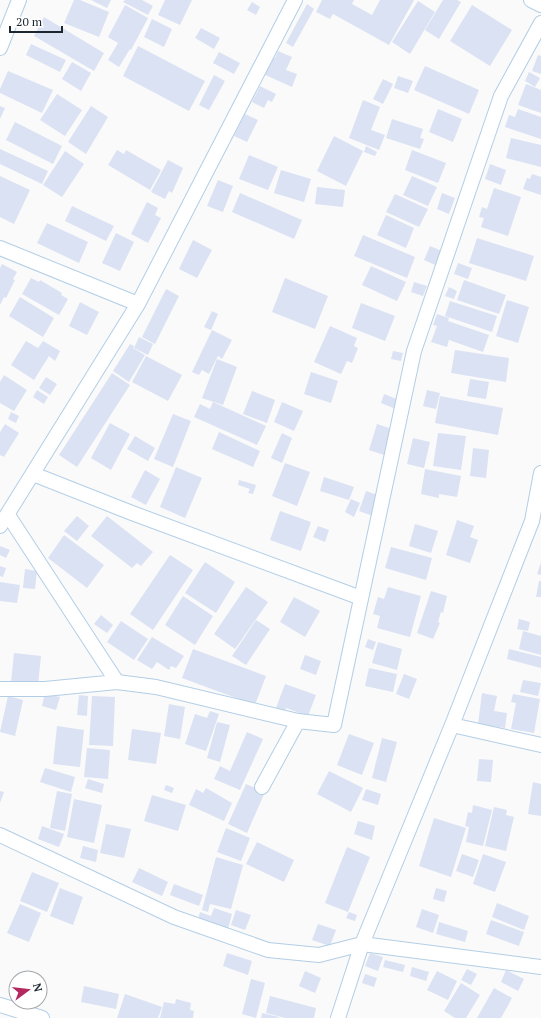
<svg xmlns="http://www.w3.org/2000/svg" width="541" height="1018" font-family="'PT Serif',serif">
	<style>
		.building { fill: #dbe2f3 }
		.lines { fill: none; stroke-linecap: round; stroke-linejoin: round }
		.minor-casing { stroke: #b2cee6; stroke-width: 16 }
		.minor { stroke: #fff; stroke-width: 14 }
	</style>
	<rect width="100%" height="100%" fill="#fafafa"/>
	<path class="building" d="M74,0h6l29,12 -10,25 -35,-14z
		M91,0h20l-4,8z
		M125,0h17l11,6 -5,9 -25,-13z
		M165,0h27l-12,25 -22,-10z
		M322,0h32l-2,4 20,11 8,-15h34l-25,45 -56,-31 -3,5 -14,-7z
		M443,0h14l4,2 -22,37 -14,-9z
		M418,1l17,11 -25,42 -18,-12z
		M252,2l8,5 -4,8 -9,-5z
		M307,4l7,5 -21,38 -7,-4z
		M125,5l23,13 -17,32 -1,-1 -11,18 -11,-7 10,-17 -10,-6z
		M472,5l40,25 -22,36 -40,-25z
		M44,17l60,36 -10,18 -60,-35z
		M152,19l20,10 -8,18 -20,-10z
		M201,28l19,10 -6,11 -19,-11z
		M31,44l35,16 -6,12 -34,-17z
		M138,46l67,35 -16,30 -66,-35z
		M278,51l14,6 -6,13 11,4 -5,13 -29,-13 8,-18 4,2z
		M219,52l21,11 -6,11 -21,-11z
		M538,55l3,1v18l-9,-3z
		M72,62l19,11 -10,18 -19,-12z
		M425,66l54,24 -10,24 -55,-24z
		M8,71l45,19 -11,23 -42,-20v-4z
		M529,72l11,6 -5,9 -10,-6z
		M214,75l11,6 -16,29 -10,-5z
		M398,76l15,5 -5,12 -14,-5z
		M383,79l10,5 -10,20 -10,-5z
		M526,84l15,6v23l-23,-8z
		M260,86l16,8 -4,8 -4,-2 -4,8 -12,-6z
		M57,94l25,16 -17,26 -25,-16z
		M363,100l17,7 -9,23 14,5 -6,15 -30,-12z
		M0,106l5,2 -5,11z
		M91,106l17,11 -22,37 -18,-12z
		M438,109l24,10 -9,23 -24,-10z
		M518,109l23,8v22l-36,-12 4,-12 6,2z
		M245,114l13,6 -11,22 -13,-6z
		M392,119l31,10 -3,9 4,1 -4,10 -34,-11z
		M15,122l47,24 -9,18 -47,-24z
		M334,136l29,15 -17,35 -29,-15z
		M511,138l30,7v22l-35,-9z
		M366,146l11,6 -2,4 -11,-4z
		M0,149l48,22 -6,13 -42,-20z
		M117,150l7,4 2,-4 35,20 -11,20 -42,-25z
		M412,150l34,13 -8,20 -33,-13z
		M65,151l19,13 -22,33 -19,-12z
		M249,155l29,12 -10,23 -29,-11z
		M168,160l15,8 -11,25 -3,-2 -4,8 -14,-7z
		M490,164l16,6 -5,15 -16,-6z
		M281,170l30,9 -7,23 -30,-9z
		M532,174l9,3v18l-18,-6 4,-11 3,1z
		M0,176l30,14 -16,34 -14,-7z
		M412,176l25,11 -9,19 -25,-11z
		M218,180l15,6 -10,26 -16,-6z
		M317,187l28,3 -2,17 -28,-3z
		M494,188l27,9 -13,39 -27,-9 3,-9 -5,-1 3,-10 5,2z
		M240,193l62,27 -8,19 -62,-27z
		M442,193l13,5 -6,16 -12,-5z
		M395,194l33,15 -9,18 -33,-15z
		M147,202l11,6 -3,7 6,3 -13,25 -17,-9z
		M72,206l42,20 -8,15 -41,-20z
		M386,215l28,13 -8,20 -29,-13z
		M47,223l41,19 -9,21 -42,-20z
		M116,233l18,9 -14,29 -18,-8z
		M363,235l52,22 -8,21 -53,-22z
		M477,238l57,18 -8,25 -57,-18z
		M193,240l19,10 -15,28 -18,-9z
		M430,246l12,5 -7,14 -11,-5z
		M458,263l14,5 -4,11 -14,-5z
		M2,264l15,8 -4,7 2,1 -9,18 -2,-1 -4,8v-37z
		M371,266l35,16 -9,19 -35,-16z
		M31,278l8,4 1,-2 22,13 -1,2 7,4 -9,16 -37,-21z
		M285,278l43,18 -13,33 -43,-17z
		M464,280l42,15 -7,19 -42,-14z
		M414,282l13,4 -4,10 -12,-4z
		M449,287l8,4 -3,8 -9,-3z
		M166,289l13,7 -24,48 -13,-7z
		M20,297l34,21 -11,19 -34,-21z
		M507,300l22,7 -11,36 -22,-7z
		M450,301l47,15 -5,16 -47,-16z
		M80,302l19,10 -12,23 -18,-9z
		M361,303l34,13 -10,25 -33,-13z
		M212,311l6,3 -7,16 -7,-3z
		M437,314l12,4 -1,3 41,14 -6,17 -34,-12 -2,7 -16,-5 6,-16 -4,-1z
		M330,326l27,12 -3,8 4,2 -6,15 -5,-2 -6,13 -27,-12z
		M212,330l20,10 -10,19 -4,-3 -9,18 -7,-4 -3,5 -7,-3z
		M139,337l14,7 -5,11 -14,-7z
		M26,341l12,7 5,-7 17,10 -5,10 -6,-5 -15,24 -23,-15z
		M130,344l4,2 -1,2 12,7 -16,27 -16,-11z
		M455,350l54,8 -3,24 -55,-9z
		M393,351l10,2 -2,8 -10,-2z
		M146,356l36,19 -14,26 -36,-19z
		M217,359l20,8 -14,38 -21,-7z
		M311,372l27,9 -7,22 -27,-9z
		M112,373l18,12 -53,82 -18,-12z
		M4,375l23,15 -13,21 -14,-8v-21z
		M46,377l11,7 -7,11 -11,-7z
		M470,379l19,3 -3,17 -19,-3z
		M37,390l11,7 -4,7 -11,-7z
		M427,390l13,3 -4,16 -13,-3z
		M252,391l23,9 -8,23 -24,-9z
		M384,394l15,6 -3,9 -15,-6z
		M440,396l63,12 -5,27 -63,-12z
		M213,402l53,24 -9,19 -63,-28 6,-13 10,5z
		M282,402l21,9 -9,20 -20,-9z
		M11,412l8,4 -3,7 -8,-4z
		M173,414l18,7 -18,46 -19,-8z
		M110,423l20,11 -19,36 -20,-12z
		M5,424l14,9 -15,24 -4,-2v-23z
		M377,424l15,5 -8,26 -15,-5z
		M219,432l41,19 -7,16 -41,-18z
		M282,433l10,5 -10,25 -11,-5z
		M438,433l28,3 -5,34 -28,-4z
		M135,436l20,12 -7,13 -21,-12z
		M413,438l17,4 -6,26 -17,-4z
		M473,448l16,2 -3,28 -16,-2z
		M285,463l25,9 -13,34 -25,-10z
		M176,467l26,11 -17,40 -25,-11z
		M425,469l36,7 -4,21 -18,-3v4l-18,-4z
		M145,470l15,9 -14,26 -15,-8z
		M324,477l30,10 -5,13 -29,-9z
		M239,480l17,5 -3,9 -5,-1 2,-4 -12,-4z
		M366,491l14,5 -7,20 -14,-5z
		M351,499l9,4 -6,14 -9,-5z
		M280,511l31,11 -10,29 -31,-11z
		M77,516l12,10 -12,15 -13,-10z
		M107,516l46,36 -12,14 -4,-3 -5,5 -41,-32z
		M457,520l17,6 -4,11 8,3 -8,23 -24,-8z
		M415,524l23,7 -7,22 -22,-7z
		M318,526l11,4 -4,12 -12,-5z
		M64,535l40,30 -17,23 -39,-30z
		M0,546l10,4 -4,8 -6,-3z
		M391,547l41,11 -6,22 -41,-12z
		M170,555l23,15 -40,60 -23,-16z
		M205,562l30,20 -19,31 -31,-20z
		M541,562v13l-4,-1z
		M0,566l6,2 -3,9 -3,-1z
		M25,569l12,2 -2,18 -12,-1z
		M539,581h2v16h-5z
		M0,582l20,3 -3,18 -17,-2z
		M246,587l22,15 -33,47 -21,-15z
		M388,587l33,9 -11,41 -33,-9 3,-12 -7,-2 5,-17 6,2z
		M431,591l16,5 -4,17 -2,-1 -3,10 2,1 -7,16 -16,-6z
		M183,596l30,20 -18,29 -30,-20z
		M294,597l26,14 -15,26 -25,-15z
		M101,615l12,10 -6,8 -13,-9z
		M519,619l11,3 -2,9 -11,-2z
		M256,620l14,9 -24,36 -14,-9z
		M121,621l27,18 -14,21 -27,-18z
		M523,631l18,5v19l-22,-6z
		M152,637l32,19 -8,12 -5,-2 -2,4 -12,-8 -5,7 -15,-9z
		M368,639l8,3 -3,8 -8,-3z
		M378,642l24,7 -5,21 -25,-7z
		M193,649l73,27 -11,29 -73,-27z
		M509,649l32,8v11l-34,-9z
		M14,653l27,3 -3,29 -27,-3z
		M305,655l16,6 -5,14 -16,-6z
		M369,668l28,6 -4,18 -28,-6z
		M404,674l13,5 -8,20 -13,-5z
		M523,680l18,3 -3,13 -18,-4z
		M285,684l31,11 -8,21 -22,-8 -1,3 -9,-3z
		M45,693l15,4 -4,13 -14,-4z
		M482,693l15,3 -3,15 13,2 -2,15 -27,-4z
		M513,694l27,5 -6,34 -23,-4 5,-26 -5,-1z
		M79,695l9,1 -1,20 -10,-1z
		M8,696l15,4 -8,36 -15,-4z
		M92,696l23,1 -2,49 -24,-1z
		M169,704l16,3 -5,32 -16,-3z
		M210,711l9,3 -13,37 -21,-7 10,-30 12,4z
		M217,722l13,3 -10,37 -13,-4z
		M57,726l27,4 -4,37 -27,-3z
		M132,729l29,4 -5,31 -28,-4z
		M247,732l16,7 -23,51 -26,-11 6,-13 10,5z
		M349,734l25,9 -12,32 -25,-10z
		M382,738l15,4 -11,40 -14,-4z
		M87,748l23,2 -2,29 -24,-2z
		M479,759l14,1 -2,22 -14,-1z
		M45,768l30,9 -4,15 -31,-10z
		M329,771l34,17 -12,24 -34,-18z
		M88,779l16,5 -2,9 -17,-5z
		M533,782l8,2v32l-13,-2z
		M246,784l19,8 -18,41 -19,-9z
		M166,785l8,3 -2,5 -8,-3z
		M206,788l26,15 -8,18 -35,-16 7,-16 7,4z
		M366,789l15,5 -3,11 -16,-5z
		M0,791l4,1 -4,11z
		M57,791l15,3 -7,37 -15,-3z
		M152,795l34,10 -8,26 -34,-10z
		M74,799l28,6 -8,38 -27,-6z
		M473,805l19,5 -9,36 -17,-4 3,-15 -4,-1 3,-14 4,1z
		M494,807l13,3 -1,5 8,2 -8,34 -21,-5z
		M434,818l32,10 -15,49 -32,-11z
		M358,821l17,5 -3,14 -18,-6z
		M106,824l25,5 -7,29 -24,-5z
		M42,826l22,8 -5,13 -21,-8z
		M226,828l24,10 -9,23 -24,-9z
		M257,842l37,18 -10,22 -38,-18z
		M83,846l15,4 -2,12 -16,-4z
		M347,847l23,10 -22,55 -23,-9z
		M462,854l17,6 -6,17 -17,-6z
		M483,854l23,8 -11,30 -22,-8z
		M216,857l27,8 -12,44 -21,-5 -2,8 -6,-2z
		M139,868l29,14 -6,14 -30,-14z
		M32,872l27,11 -12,29 -27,-11z
		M174,884l29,11 -4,11 -29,-11z
		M60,888l23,9 -10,28 -23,-9z
		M436,888l11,3 -3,11 -11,-3z
		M497,903l32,13 -5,14 -32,-13z
		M20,904l21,9 -12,29 -22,-9z
		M214,908l18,6 -4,15 -30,-9 2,-8 11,4z
		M422,909l17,6 -6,18 -17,-6z
		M236,910l15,5 -6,15 -14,-5z
		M349,912l8,3 -2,6 -9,-3z
		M491,920l33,12 -5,14 -33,-12z
		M439,922l29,9 -3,11 -29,-8z
		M318,924l18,6 -6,16 -18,-6z
		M227,953l25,8 -4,14 -25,-9z
		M370,953l13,4 -5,14 -13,-5z
		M385,960l20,5 -2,7 -20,-5z
		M412,967l17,5 -3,9 -16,-5z
		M467,969l10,5 -6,11 -10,-5z
		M506,970l18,9 -6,12 -17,-9z
		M305,971l16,7 -6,15 -16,-7z
		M437,971l20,10 -9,19 -21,-10z
		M365,974l12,4 -3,9 -12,-4z
		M251,979l14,4 -9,35 -14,-4z
		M461,983l19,12 -14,23h-11l-11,-7z
		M84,986l35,8 -3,15 -35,-7z
		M494,988l18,10 -11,20h-24z
		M125,994l37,13 -4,11h-41z
		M270,996l46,12 -2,10h-29l-19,-5z
		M176,999l15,4 -1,7 4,1 -1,7h-33l4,-16 11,2z
		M262,1013l17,4 -1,1h-17z"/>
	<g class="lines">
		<defs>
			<path id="minor" d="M531,0l10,5
				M0,48l19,-48
				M0,248l138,56
				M33,474l99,39 229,85
				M8,515l109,167 39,5 142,34 36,4 80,-374 87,-255 40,-73
				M0,526l138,-222 157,-304
				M0,689h45l72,-7
				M452,725l89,20
				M262,787l36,-66
				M0,835l174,82 94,33 51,5 43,-11 179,23
				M0,1005l42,13
				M338,1018l24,-74 90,-219 80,-204 9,-48"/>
		</defs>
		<use href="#minor" class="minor-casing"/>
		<use href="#minor" class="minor"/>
	</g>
	<g transform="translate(28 990) rotate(75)"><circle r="19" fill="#ffffff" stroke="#a4a8ac"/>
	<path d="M0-3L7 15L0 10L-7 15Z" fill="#b42860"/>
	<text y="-6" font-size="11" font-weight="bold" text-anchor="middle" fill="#1b262f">N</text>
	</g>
	<path d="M10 26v6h52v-6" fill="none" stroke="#1b262f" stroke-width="2"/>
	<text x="16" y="26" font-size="12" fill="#1b262f" stroke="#ffffff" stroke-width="3" paint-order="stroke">20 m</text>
</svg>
